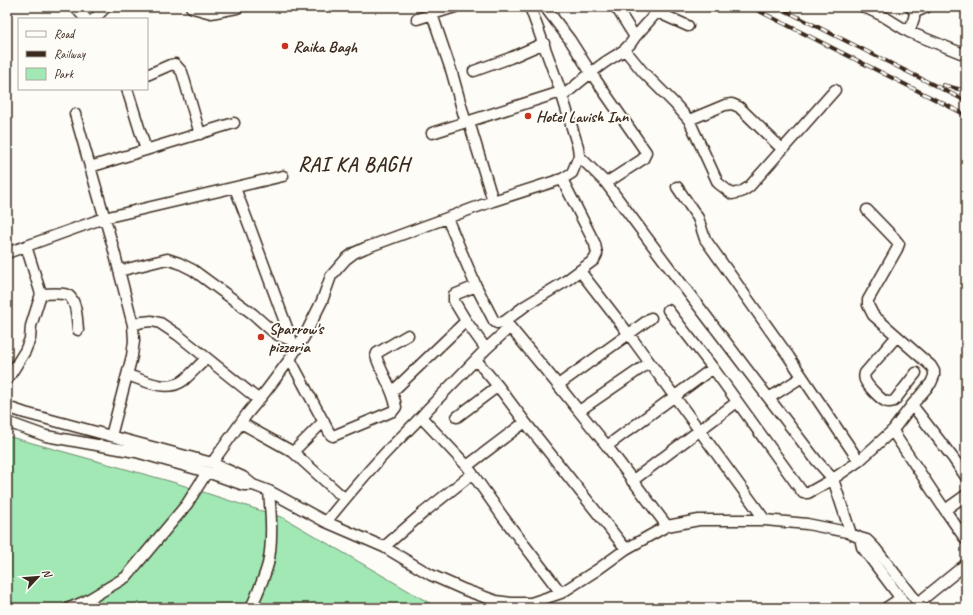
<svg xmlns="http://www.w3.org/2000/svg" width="973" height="615" font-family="Caveat,sans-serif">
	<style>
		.green { fill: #a1e8b5; stroke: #6e896a }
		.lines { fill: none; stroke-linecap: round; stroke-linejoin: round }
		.minor-casing { stroke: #3b2a1e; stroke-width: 13 }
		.minor { stroke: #fdfcf7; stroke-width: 10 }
		.rail-casing { stroke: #3b2a1e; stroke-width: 4 }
		.rail { stroke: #fdfcf7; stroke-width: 2.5; stroke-dasharray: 8; stroke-linecap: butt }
		.poi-dot { fill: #c8321e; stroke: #fdfcf7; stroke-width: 1.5 }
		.labels { text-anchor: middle; stroke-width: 4; stroke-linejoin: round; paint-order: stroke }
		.poi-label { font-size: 16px; font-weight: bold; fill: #3b2a1e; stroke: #fdfcf7; text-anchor: start }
		.district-label { font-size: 20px; font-weight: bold; letter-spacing: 1px; fill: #3b2a1e; stroke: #fdfcf7 }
	</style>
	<rect width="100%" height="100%" fill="#fdfcf7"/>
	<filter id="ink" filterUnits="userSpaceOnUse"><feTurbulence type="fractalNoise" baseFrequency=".025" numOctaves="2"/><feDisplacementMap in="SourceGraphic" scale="8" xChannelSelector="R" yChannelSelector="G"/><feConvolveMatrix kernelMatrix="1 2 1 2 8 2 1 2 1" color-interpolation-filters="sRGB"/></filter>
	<g filter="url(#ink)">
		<path class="green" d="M7,436l169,47 39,13 69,22 154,90h-431z"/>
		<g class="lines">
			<defs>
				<path id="minor" d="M75,7l11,12
					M191,7l2,1 18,5 26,-5 2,-1
					M649,7l8,5 31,14
					M864,7l19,9 26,16 57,23
					M911,8l4,3h3l9,-4
					M548,11l22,29 21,33 55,79 -1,3 -2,4 -37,24
					M432,14l20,59 14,50
					M94,19l12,-12
					M417,19l38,-12
					M909,32l5,-14 1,-7
					M635,37l22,-25
					M625,50l18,22 32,32 14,16 29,63 14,11 9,-2 8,-5 86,-97
					M474,71l36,-13 34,-15
					M147,75l23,-10 5,-1 7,8 18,62
					M127,89l19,61
					M563,96c13,-11 27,-23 41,-33 13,-9 23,-12 31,-26l-19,-30
					M75,114l38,133 20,78 1,16 -2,15 -21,80
					M689,120l36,-15 7,-1 7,3 43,42
					M469,122l24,79
					M432,133l129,-41
					M579,156l27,27 65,87 145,190 17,19 18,55
					M90,167l144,-44
					M677,187l21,31 7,21 84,118 70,104
					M235,188l16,42 42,114
					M867,210l28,29 4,5 -2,5 -29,51v5l5,10 58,51 3,5v5l-3,7 -19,22 -19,25 4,8 48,72 21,30
					M447,218l29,68 18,35 3,2 7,-1 21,-16 38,-23 31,-23 3,-6 -2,-10 -33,-65
					M7,253l97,-35 179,-42
					M119,271l48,-12 12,4 14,7 60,44 18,16 7,5 13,5
					M580,271l48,62 137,187
					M476,286l-22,9v6l12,20 20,28
					M41,294c7,0 15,-1 23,0 13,1 13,26 14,36
					M668,310l45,58 90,125h5l25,-14 26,-18 34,-31
					M505,323l5,4 48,58 49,61 60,80
					M133,325l9,-3 10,-1 8,2 18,12 81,65
					M897,336l-32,37c-1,3 -1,6 1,9 3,5 14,17 19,19 3,2 6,1 9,0l22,-28
					M290,359l39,73 2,3 2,1 60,-25 3,-4c-2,-17 -15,-34 -20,-51l1,-3 31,-18
					M476,360l22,26 27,36 101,127
					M128,375c17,6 39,18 56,5 8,-7 15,-15 23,-22
					M7,380l18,-29 5,-12 1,-13 10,-32 -15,-48
					M558,385l93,-67
					M392,392l74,-71
					M769,398l33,-21
					M912,405l41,53 13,19
					M7,407l18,6 187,50 31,14 10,8 16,6 57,31 58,25 47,28 34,15 31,11 15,2h20l30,-10 36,-23 29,-21 41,-23 32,-6h66l42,4 40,8 13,6 7,2 8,8 47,60
					M579,411l70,-48
					M421,417l46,49 36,51 58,76
					M457,417l41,-31
					M7,422l39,14 90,16 71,20 37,13h9
					M241,423l52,29 31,-31
					M607,446l106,-78
					M293,452l52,47
					M212,463l35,-49 19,-23 24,-32 14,-22 18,-36 9,-25 15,-17 8,-6 11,-5 82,-30 46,-17 69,-22 10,-6 7,-17 -1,-9 -17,-55 -31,-85
					M467,466l58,-44
					M632,481l105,-79
					M945,510l21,-15
					M326,522c21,-26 42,-51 65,-75 12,-12 25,-24 36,-37l59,-61 24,-22
					M860,538l2,9 46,61
					M384,547l39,-34 49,-39
					M918,603l48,-39
					M69,608l17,-7 40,-24 61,-73 20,-32
					M251,608c6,-14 13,-29 17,-44 5,-23 3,-50 1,-73
					M886,608l15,-10"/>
			</defs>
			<use href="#minor" class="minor-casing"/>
			<use href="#minor" class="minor"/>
			<defs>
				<path id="rail" d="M751,7l215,108
					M778,7l188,94
					M943,85l23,6"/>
			</defs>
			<use href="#rail" class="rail-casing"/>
			<use href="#rail" class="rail"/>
		</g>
	</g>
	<g class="poi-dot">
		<circle cx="285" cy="46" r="4"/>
		<circle cx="528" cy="116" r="4"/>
		<circle cx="261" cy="337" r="4"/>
	</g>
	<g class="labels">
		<g class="poi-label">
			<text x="293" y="52">Raika Bagh</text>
			<text x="536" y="122">Hotel Lavish Inn</text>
			<text x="269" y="334">Sparrow's<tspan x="269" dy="18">pizzeria</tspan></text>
		</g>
		<g class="district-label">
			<text x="354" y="171">RAI KA BAGH</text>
		</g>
	</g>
	<rect width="973" height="615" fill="none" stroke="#fdfcf7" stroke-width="24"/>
	<rect x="12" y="12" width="949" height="591" fill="none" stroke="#3b2a1e" stroke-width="1.5" filter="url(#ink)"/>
	<rect x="18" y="18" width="130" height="72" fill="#fdfcf7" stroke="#afa8a0"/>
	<rect x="26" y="31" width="20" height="6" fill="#fdfcf7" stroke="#afa8a0"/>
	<text x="54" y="38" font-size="12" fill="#3b2a1e">Road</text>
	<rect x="26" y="51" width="20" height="6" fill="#3b2a1e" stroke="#afa8a0"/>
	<text x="54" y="58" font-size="12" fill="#3b2a1e">Railway</text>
	<rect x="26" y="68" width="20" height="12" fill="#a1e8b5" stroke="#afa8a0"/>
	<text x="54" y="78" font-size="12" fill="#3b2a1e">Park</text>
	<g transform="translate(38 577) rotate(64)" stroke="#fdfcf7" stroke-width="3" paint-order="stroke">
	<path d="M0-3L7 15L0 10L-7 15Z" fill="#3b2a1e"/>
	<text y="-6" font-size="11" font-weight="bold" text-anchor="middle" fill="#3b2a1e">N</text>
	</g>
</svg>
